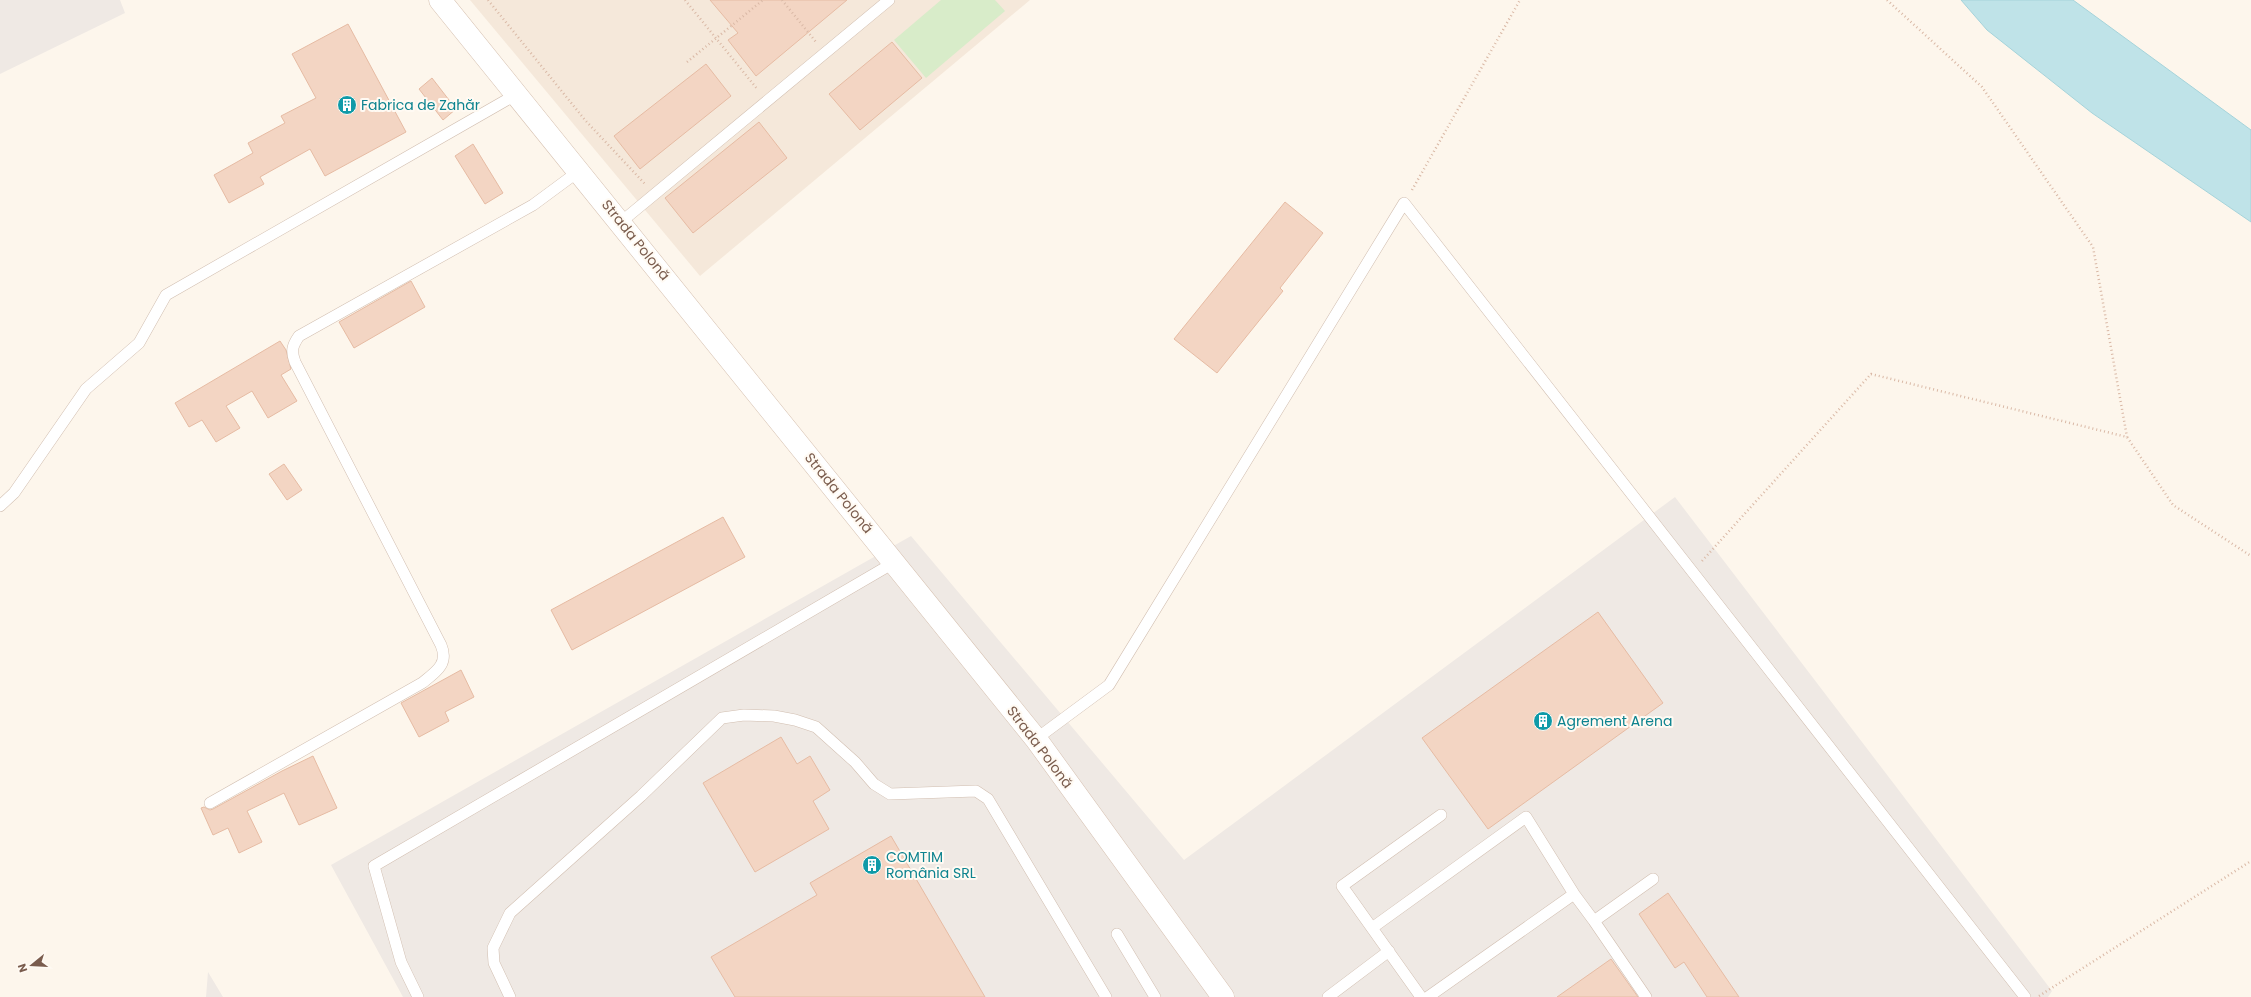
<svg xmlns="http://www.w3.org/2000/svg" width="2251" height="997" font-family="Poppins,sans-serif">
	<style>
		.residential { fill: #f5e8da }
		.industrial { fill: #efe9e4 }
		.green { fill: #d8ecc9 }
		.water { fill: #bfe3e8; stroke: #a5d3da }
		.building { fill: #f3d5c3; stroke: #e6bba3 }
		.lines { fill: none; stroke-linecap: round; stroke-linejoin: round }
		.lane-casing { stroke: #d1beb0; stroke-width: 12 }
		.secondary-casing { stroke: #d6c0b0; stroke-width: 23 }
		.path { stroke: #d9b8a5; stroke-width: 2.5; stroke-dasharray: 1 3; stroke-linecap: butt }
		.lane { stroke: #fff; stroke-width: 11 }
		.secondary { stroke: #fff; stroke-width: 22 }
		.labels { text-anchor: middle; stroke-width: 4; stroke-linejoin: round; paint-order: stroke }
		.culture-label { font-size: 14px; fill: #0d838f; stroke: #fffaf3; text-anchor: start }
		.street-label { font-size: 14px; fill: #7a5c4d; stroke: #fffaf3 }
	</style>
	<rect width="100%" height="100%" fill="#fdf6ec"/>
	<path class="residential" d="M470,0h560l-330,276z"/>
	<path class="industrial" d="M0,0h120l5,13 -125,61z
		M1675,497l377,494 -4,6h-1645l-72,-132 580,-329 273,324z
		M208,972l15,25h-17z"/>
	<path class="green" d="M941,0h54l10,11 -79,67 -32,-38z"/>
	<path class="water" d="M1961,0h112l178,130v92l-159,-109 -105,-83z"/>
	<path class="building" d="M710,0h137l-91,76 -28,-36 10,-7z
		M348,24l58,108 -81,44 -15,-27 -50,28 4,7 -35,19 -15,-28 39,-22 -5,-10 37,-20 -4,-7 35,-18 -24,-44z
		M892,42l30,36 -62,52 -31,-36z
		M706,64l25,32 -91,73 -26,-33z
		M432,78l24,31 -13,11 -24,-31z
		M759,122l28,36 -94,75 -28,-35z
		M473,144l30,49 -18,11 -30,-48z
		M1285,202l38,31 -43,55 3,3 -66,82 -43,-34z
		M411,281l14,26 -71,41 -15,-26z
		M280,341l6,9 5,19 -10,6 16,26 -29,17 -16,-27 -26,15 14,22 -24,14 -14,-22 -13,7 -14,-24z
		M284,464l18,26 -15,10 -18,-26z
		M723,517l22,40 -173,93 -21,-40z
		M1598,612l65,91 -175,126 -66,-91z
		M461,670l13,27 -29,15 4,9 -30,16 -18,-34z
		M781,737l16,27 13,-8 20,34 -17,11 16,28 -74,43 -52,-89z
		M313,756l24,52 -38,17 -15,-32 -37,18 15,31 -23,11 -11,-25 -15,7 -12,-27 3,-1 6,3 3,-1 69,-38z
		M891,836l94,161h-250l-24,-40 106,-62 -7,-12z
		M1668,893l71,104h-32l-23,-35 -9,6 -36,-54z
		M1611,959l27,38h-81z"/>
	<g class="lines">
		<defs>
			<path id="lane" d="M621,222l268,-222
				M0,506l14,-13 72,-104 53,-46 27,-48 351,-201
				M1036,739l73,-54 295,-482 621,794
				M210,803l212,-120c14,-11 27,-19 19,-38l-146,-283c-4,-11 -3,-16 4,-26l234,-131 46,-34
				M1594,921l52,76
				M1372,928l154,-111 48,77
				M1117,934l38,63
				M418,997l-17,-35 -27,-96 521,-304
				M510,997l-16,-34 -1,-15 17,-35 131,-117 81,-78 22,-3 30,1 21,4 21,7 39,35 19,22 16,10 86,-3 12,8 118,198
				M1328,997l61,-46
				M1421,997l-79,-111 99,-71
				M1428,997l146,-103 20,27 59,-42"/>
			<path id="secondary" d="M440,0l596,739 187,258"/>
		</defs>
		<use href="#lane" class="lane-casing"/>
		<use href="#secondary" class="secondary-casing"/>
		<path class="path" d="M488,0l97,120 60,64
			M685,0l73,90
			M782,0l34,42
			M1887,0l95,87 111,160 34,190
			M687,62l76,-62
			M1412,190l108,-190
			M1702,561l169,-187 256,63 46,68 78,51
			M2039,996l212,-135"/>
		<use href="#lane" class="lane"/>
		<use href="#secondary" class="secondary"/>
	</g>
	<defs>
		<symbol id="building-disc" viewBox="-11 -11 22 22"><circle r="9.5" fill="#0f9aa8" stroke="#fffaf3"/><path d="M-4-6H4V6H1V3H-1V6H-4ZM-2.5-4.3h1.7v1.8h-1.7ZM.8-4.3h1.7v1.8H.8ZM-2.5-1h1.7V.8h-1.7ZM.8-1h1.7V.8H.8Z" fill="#fff"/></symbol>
	</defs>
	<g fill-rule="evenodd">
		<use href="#building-disc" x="336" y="94" width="22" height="22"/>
		<use href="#building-disc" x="1532" y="710" width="22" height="22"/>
		<use href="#building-disc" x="861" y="854" width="22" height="22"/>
	</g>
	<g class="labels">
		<g class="culture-label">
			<text x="361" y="110">Fabrica de Zahăr</text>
			<text x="1557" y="726">Agrement Arena</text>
			<text x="886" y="862">COMTIM<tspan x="886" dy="16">România SRL</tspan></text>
		</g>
		<g class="street-label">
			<text transform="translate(636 240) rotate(51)" y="5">Strada Polonă</text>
			<text transform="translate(839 493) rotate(51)" y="5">Strada Polonă</text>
			<text transform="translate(1040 747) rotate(53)" y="5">Strada Polonă</text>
		</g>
	</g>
	<g transform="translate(32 965) rotate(252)" stroke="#fffaf3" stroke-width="3" paint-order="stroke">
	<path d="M0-3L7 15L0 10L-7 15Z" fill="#7a5c4d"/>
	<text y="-6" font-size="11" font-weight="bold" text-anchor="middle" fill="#7a5c4d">N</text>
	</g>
</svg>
